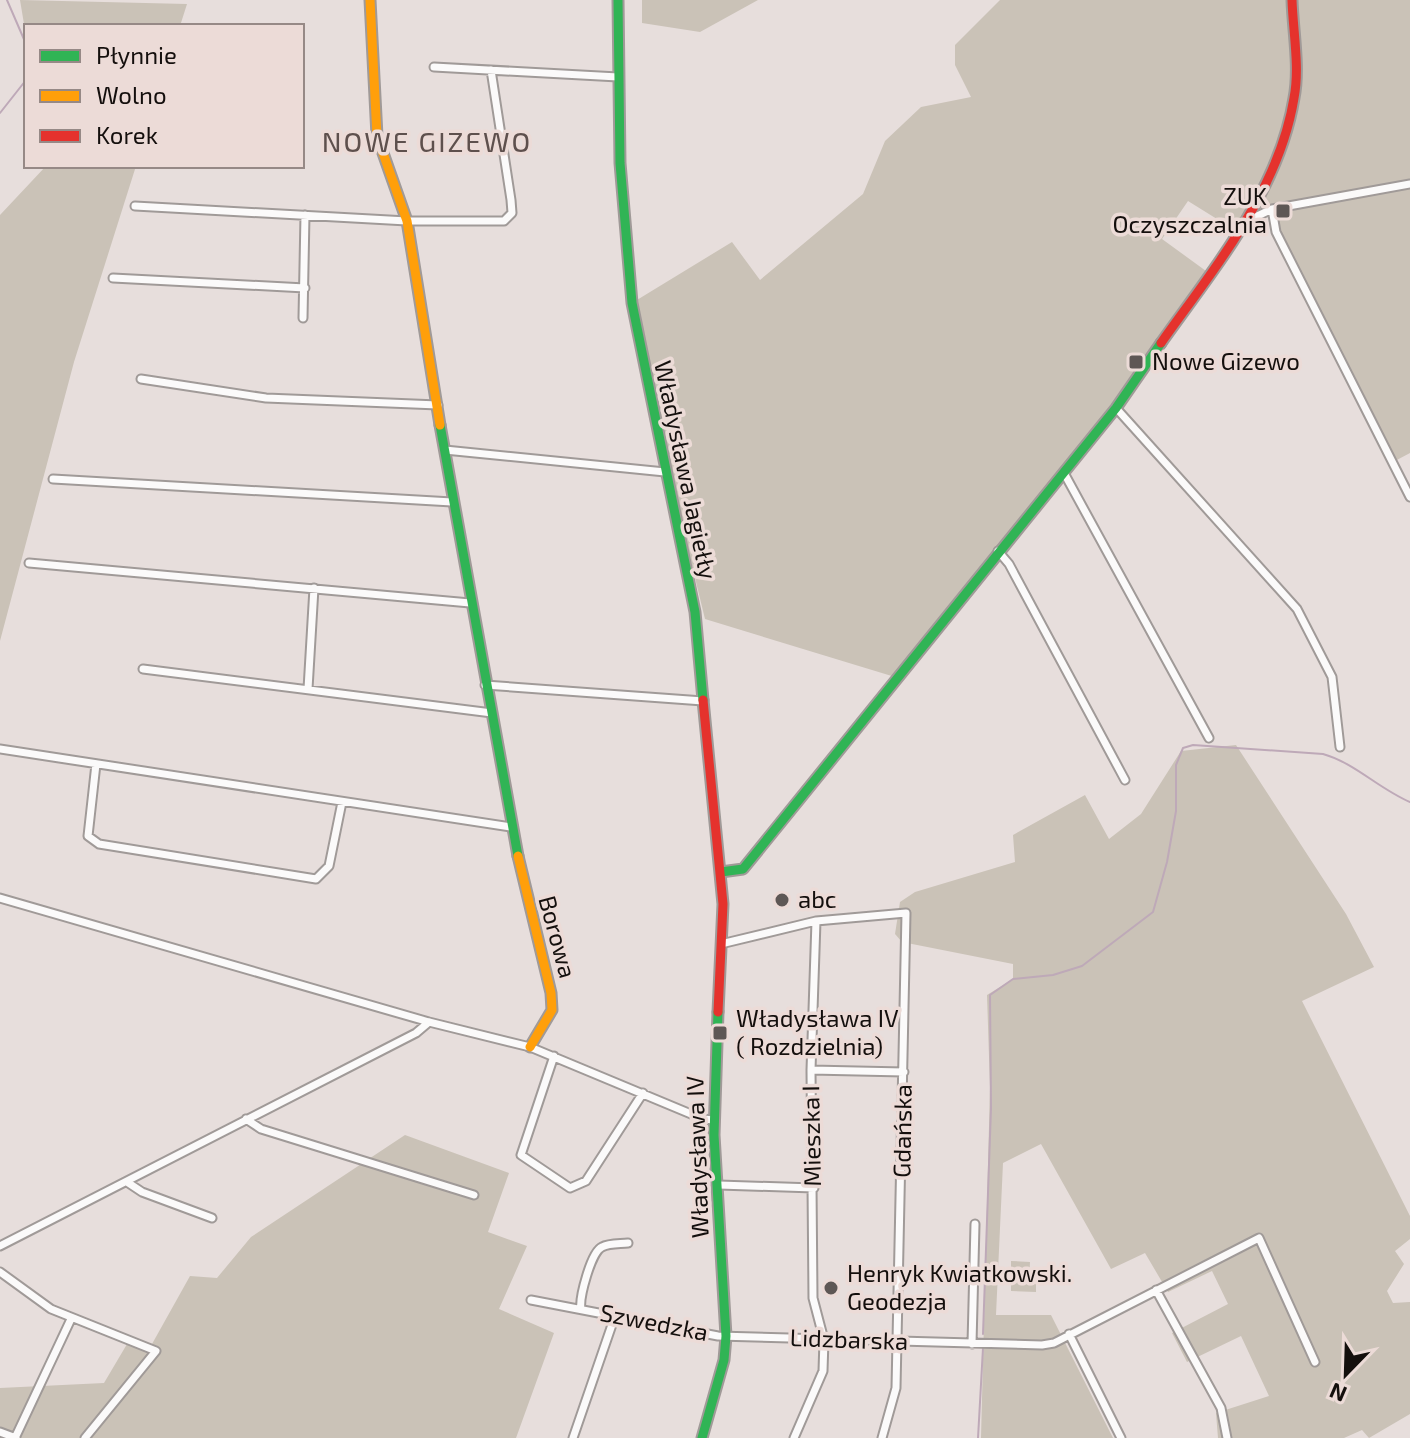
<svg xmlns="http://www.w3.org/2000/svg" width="1410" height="1438" font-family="'Exo 2',sans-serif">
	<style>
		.green { fill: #cac2b7 }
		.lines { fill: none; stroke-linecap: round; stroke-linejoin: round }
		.stream { stroke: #bea9b8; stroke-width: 2 }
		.street-casing { stroke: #a09a98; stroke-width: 11 }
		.fast-casing { stroke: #a09a98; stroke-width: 13 }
		.slow-casing { stroke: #a09a98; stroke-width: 13 }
		.jam-casing { stroke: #a09a98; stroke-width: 13 }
		.street { stroke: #fbfafa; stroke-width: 7 }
		.fast { stroke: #30b455; stroke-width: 9 }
		.slow { stroke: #ff9f0a; stroke-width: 9 }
		.jam { stroke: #e5322d; stroke-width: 9 }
		.poi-dot { fill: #5e5755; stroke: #ecdbd7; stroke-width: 3 }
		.labels { text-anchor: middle; stroke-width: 7; stroke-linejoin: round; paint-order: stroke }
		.poi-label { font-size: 24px; fill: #140f0d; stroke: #ecdbd7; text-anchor: start }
		.street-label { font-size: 24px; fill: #140f0d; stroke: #ecdbd7 }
		.quarter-label { font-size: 28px; letter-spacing: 2px; fill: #5e504d; stroke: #ecdbd7 }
	</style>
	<rect width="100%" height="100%" fill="#e7dedc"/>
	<path class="green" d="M20,0l167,4 -7,22h-154v10z
		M642,0h116l-58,32 -58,-9z
		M1000,0h410v453l-17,9 -124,-250 -16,2 -20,15 -45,-28 -26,38 44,32 -90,137 -221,269 -190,-58 -67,-275 -6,-41 100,-61 28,38 103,-86 22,-53 36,-34 50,-10 -16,-32v-20z
		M46,166h90l-62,196 -74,279v-426z
		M1236,745l110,169 28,53 -72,34 108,215v23l-15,12 9,13 -17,27 6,12 17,-1v112l-41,24 -7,-8 -18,8h-126l-2,-25 53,-17 -28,-60 -54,26 -15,-29 56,-29 -16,-33 -44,21 -23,-39 -34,16 -70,-125 -38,19 -7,152h55l62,123h-132l9,-351 -3,-92 26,-16v-15l-111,-22 -7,-8 5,-32 15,-10 100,-30 -2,-27 72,-40 24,44 32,-25 40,-63z
		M405,1135l104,38 -21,59 39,14 -28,63 55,24 -38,105h-516v-50l104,-5 26,-44 22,5 38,-68 27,2 34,-41z
		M1011,1261l19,1 -1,20 7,1v9l-25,-1z"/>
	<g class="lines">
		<path class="stream" d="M7,0l19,44
			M0,113l26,-33
			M983,1334l8,-226 -1,-113 23,-16 40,-4 29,-9 71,-54 14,-50 9,-51v-46l7,-17 10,-3 130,9c32,9 56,35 87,48
			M978,1438l5,-90"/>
		<defs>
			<path id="street" d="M434,67l184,10
				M135,206l272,15h97l8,-8 -1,-13 -20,-130
				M1272,209l4,23 134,265
				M1247,221l25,-12 138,-25
				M113,278l192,10
				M303,318l2,-103
				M141,379l125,19 172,7
				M1116,408l181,201 35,68 8,70
				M445,450l220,22
				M1064,473l145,265
				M53,479l399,23
				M998,551l11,13 116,216
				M29,563l441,40
				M143,669l349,44
				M485,685l218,16
				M308,689l6,-101
				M0,749l511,78
				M96,764l-8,72 11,8 217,35 13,-13 13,-64
				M0,898l429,124 101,25 173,72 11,1
				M816,921l90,-8 -10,475 -14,50
				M725,943l91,-22 -5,149 2,228 11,42 -1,31 -29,67
				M554,1056l-33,99 49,33 16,-7 57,-88
				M811,1070l93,2
				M246,1119l15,10 213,66
				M127,1182l15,10 70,26
				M719,1185l95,3
				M0,1246l416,-213 13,-11
				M0,1272l51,37 105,42 -71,87
				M1156,1290l65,118 6,30
				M531,1300l187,36 324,9 12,-2 205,-105 56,124
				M581,1309c-2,-11 10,-57 21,-62 7,-4 18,-3 26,-4
				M1069,1334l52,104
				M972,1344l3,-120
				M0,1432l16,6
				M15,1438l56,-119
				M573,1438l42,-122"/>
			<path id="fast" d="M618,0l2,163 12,140 63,309 8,88
				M440,425l78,431
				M721,872l22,-3 373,-461 45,-65
				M702,1438l22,-78 2,-24 -12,-201 4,-123"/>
			<path id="slow" d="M370,0l7,136 30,85 33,204
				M518,856l33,137 1,17 -22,37"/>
			<path id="jam" d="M1161,343c53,-75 118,-152 133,-245 6,-30 -1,-67 -2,-98
				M703,700l20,204 -5,108"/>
		</defs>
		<use href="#street" class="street-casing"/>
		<use href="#fast" class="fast-casing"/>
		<use href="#slow" class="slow-casing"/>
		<use href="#jam" class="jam-casing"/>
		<use href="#street" class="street"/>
		<use href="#fast" class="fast"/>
		<use href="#slow" class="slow"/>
		<use href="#jam" class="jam"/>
	</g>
	<g class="poi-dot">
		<rect x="1275" y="203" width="16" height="16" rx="4"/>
		<rect x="1128" y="354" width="16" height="16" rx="4"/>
		<circle cx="782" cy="900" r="8"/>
		<rect x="712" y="1025" width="16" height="16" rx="4"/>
		<circle cx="831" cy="1288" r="8"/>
	</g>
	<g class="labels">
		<g class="poi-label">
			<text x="1267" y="205" text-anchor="end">ZUK<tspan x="1267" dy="28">Oczyszczalnia</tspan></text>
			<text x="1152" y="370">Nowe Gizewo</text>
			<text x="798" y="908">abc</text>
			<text x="736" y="1027">Władysława IV<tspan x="736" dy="28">( Rozdzielnia)</tspan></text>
			<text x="847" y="1282">Henryk Kwiatkowski.<tspan x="847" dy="28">Geodezja</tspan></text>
		</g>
		<g class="street-label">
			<text transform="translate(685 470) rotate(78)" y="8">Władysława Jagiełły</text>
			<text transform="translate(557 937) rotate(75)" y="8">Borowa</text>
			<text transform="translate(903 1131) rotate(-89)" y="8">Gdańska</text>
			<text transform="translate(812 1136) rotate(-91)" y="8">Mieszka I</text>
			<text transform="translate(698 1157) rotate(-92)" y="8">Władysława IV</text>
			<text transform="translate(654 1323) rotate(11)" y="8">Szwedzka</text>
			<text transform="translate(849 1340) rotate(2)" y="8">Lidzbarska</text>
		</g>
		<g class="quarter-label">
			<text x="427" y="152">NOWE GIZEWO</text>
		</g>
	</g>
	<rect x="24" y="24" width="280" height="144" fill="#ecdbd7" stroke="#968986" stroke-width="2"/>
	<rect x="40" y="50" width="40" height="12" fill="#30b455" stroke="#968986" stroke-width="2"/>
	<text x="96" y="64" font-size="24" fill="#140f0d">Płynnie</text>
	<rect x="40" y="90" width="40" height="12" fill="#ff9f0a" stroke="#968986" stroke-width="2"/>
	<text x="96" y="104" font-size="24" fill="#140f0d">Wolno</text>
	<rect x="40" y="130" width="40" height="12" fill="#e5322d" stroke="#968986" stroke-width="2"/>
	<text x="96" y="144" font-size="24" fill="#140f0d">Korek</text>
	<g transform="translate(1346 1374) rotate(203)" stroke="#ecdbd7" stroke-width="6" paint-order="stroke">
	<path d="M0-6L14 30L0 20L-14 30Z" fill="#140f0d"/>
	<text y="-12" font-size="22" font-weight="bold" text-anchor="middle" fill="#140f0d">N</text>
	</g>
</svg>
